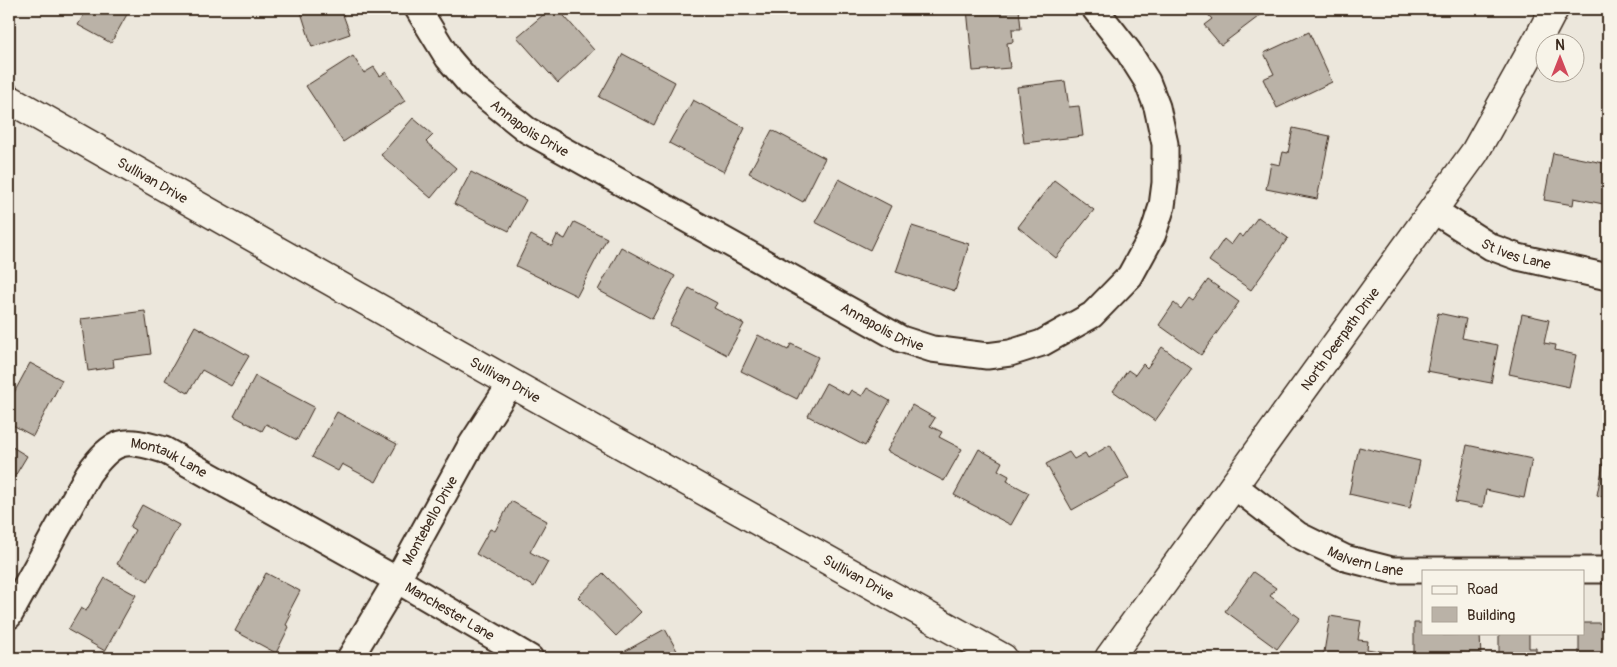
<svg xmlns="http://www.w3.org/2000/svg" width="1617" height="667" font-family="Pangolin,sans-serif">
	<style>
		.building { fill: #bab2a7; stroke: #3b2a1e }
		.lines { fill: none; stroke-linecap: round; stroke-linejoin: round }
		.street-casing { stroke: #3b2a1e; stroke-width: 29 }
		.secondary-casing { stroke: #3b2a1e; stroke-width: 31 }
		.street { stroke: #f7f3e8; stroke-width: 25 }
		.secondary { stroke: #f7f3e8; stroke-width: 28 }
		.labels { text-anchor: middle; stroke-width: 4; stroke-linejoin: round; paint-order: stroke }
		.street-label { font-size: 14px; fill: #3b2a1e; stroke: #f7f3e8 }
	</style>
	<rect width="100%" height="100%" fill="#ece7dc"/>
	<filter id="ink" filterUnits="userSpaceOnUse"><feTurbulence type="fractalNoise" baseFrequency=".02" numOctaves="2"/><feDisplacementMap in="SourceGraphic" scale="10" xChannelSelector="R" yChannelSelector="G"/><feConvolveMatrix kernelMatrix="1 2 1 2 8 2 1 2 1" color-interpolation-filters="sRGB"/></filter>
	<g filter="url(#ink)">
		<path class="building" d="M87,9h43l-19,34 -33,-18z
			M300,9h41l9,25 -38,13z
			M550,9h8l36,41 -36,33 -41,-46z
			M967,9h52l2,20h-9l1,13 -6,1 3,25 -37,3z
			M1203,9h55l4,5 -41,31 -17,-20 8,-6z
			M1309,32l23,50 -55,26 -14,-29 11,-5 -10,-21z
			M623,54l52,28 -21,43 -55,-28z
			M1608,54v27l-5,-1z
			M353,56l11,17 10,-6 6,9 6,-4 19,29 -62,41 -37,-56z
			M1065,81l4,26 10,-1 4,30 -59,7 -7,-56z
			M693,100l52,28 -21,44 -55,-29z
			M413,118l20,17 -7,7 30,26 -25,30 -50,-43z
			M1293,128l37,8 -13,63 -51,-10 5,-26 9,2 3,-13 5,1z
			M772,130l53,28 -22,44 -54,-29z
			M1553,153l55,11v41l-34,-7 -1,7 -29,-5z
			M471,172l55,28 -17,31 -55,-27z
			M839,179l52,27 -21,44 -55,-28z
			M1054,180l40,30 -38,48 -38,-31z
			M1258,217l30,21 -37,52 -42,-29 15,-22 7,6 8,-11 4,3z
			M574,222l33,16 -30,58 -61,-30 15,-31 21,11 5,-11 8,4z
			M912,226l57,18 -14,47 -59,-19z
			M621,247l54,29 -23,43 -54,-29z
			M1208,280l31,22 -38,53 -42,-30 15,-22 7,6 8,-11 4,3z
			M689,288l28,15 -3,5 30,16 -17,31 -57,-30z
			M145,311l6,43 -38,5 1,8 -26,4 -7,-52z
			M1438,313l28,6 -4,19 36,7 -7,38 -64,-12z
			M1522,314l27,6 -5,23 12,2 -1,5 21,5 -7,32 -60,-13z
			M195,326l54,30 -18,30 -29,-16 -14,23 -23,-13z
			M758,335l30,15 3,-6 27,13 -21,42 -56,-28z
			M1162,347l30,22 -37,52 -42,-30 15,-21 7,5 8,-11 4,4z
			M30,363l32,17 -29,56 -24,-13v-21z
			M255,376l59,31 -17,33 -31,-16 -4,7 -28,-15z
			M826,383l22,12 3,-5 11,6 5,-8 23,13 -25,45 -57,-30z
			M912,405l23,13 -5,8 12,6 -3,5 23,12 -18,32 -57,-30z
			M337,412l60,32 -21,38 -34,-18 -4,7 -26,-14z
			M1608,439v59l-11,-3z
			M9,445l18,11 -15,25 -3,-1z
			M1110,445l19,33 -57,32 -26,-46 23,-12 5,7 11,-6 3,5z
			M1467,445l65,14 -8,39 -38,-8 -3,17 -28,-5z
			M1359,447l61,14 -10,47 -61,-14z
			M979,449l23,13 -4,8 11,6 -2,5 22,12 -18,32 -57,-30z
			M511,501l36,20 -17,31 18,10 -14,25 -58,-33 14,-25 5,2z
			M142,505l37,20 -31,56 -31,-17 18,-34 -5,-3z
			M1253,572l23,16 -6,8 30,22 -23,31 -52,-38z
			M266,573l34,18 -12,23 3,1 -5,10 3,2 -13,26 -41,-22z
			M603,573l38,39 -25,24 -38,-39z
			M105,578l31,17 -31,56 -37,-21 13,-22 5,3z
			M1330,616l31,5 -3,19 10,1 -1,8 18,3 -1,6h-61z
			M1414,623h9v10h20v2l37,-1 1,24h-67z
			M1583,623h25v35h-29v-25h4z
			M665,629l16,29h-59l-2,-4z
			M1499,633h30v15h7v5h26v5h-63z"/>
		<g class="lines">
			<defs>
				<g id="street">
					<path id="s1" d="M418,9l30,49 23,27 56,45 374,209 31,10 55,7 23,-3 32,-10 50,-28 38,-39 23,-42 9,-28 3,-23v-39l-8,-37 -10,-26 -19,-30 -33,-42"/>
					<path id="s2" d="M1433,210l58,37 27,10 90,20"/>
					<path id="s3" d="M1233,485l65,50 47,23 47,12h216"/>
					<path id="s4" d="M9,616l79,-142c26,-36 36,-36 76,-24l233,130 133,78"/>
					<path id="s5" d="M350,658l47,-78 74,-135 40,-62"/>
				</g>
				<g id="secondary">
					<path id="s6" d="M9,99l502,284 492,275"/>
					<path id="s7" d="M1109,658l366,-506 67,-120 12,-23"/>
				</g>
			</defs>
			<use href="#street" class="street-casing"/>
			<use href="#secondary" class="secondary-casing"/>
			<use href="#street" class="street"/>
			<use href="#secondary" class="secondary"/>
		</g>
	</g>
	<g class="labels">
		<g class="street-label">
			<text dy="5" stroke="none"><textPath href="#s1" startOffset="166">Annapolis Drive</textPath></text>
			<text dy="5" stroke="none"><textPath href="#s6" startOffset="165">Sullivan Drive</textPath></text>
			<text dy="5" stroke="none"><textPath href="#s2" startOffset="95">St Ives Lane</textPath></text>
			<text dy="5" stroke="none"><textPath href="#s1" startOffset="571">Annapolis Drive</textPath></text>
			<text dy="5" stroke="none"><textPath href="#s7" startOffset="394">North Deerpath Drive</textPath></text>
			<text dy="5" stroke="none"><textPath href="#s6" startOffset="570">Sullivan Drive</textPath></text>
			<text dy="5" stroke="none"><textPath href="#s4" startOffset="259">Montauk Lane</textPath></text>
			<text dy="5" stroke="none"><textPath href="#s5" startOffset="159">Montebello Drive</textPath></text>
			<text dy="5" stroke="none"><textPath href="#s3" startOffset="155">Malvern Lane</textPath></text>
			<text dy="5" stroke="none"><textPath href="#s6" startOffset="975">Sullivan Drive</textPath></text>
			<text dy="5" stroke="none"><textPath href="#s4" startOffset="580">Manchester Lane</textPath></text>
		</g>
	</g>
	<rect width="1617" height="667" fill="none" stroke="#f7f3e8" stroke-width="30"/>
	<rect x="15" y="15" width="1587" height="637" fill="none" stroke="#3b2a1e" stroke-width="2" filter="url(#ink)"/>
	<rect x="1422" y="570" width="162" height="65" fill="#f7f3e8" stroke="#aca397"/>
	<rect x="1432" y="586" width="25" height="8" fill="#f7f3e8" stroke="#aca397"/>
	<text x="1467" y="594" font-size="15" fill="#3b2a1e">Road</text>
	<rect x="1432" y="607" width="25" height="15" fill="#bab2a7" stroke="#aca397"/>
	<text x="1467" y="620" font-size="15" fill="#3b2a1e">Building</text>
	<g transform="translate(1560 58)"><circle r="24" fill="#f7f3e8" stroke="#aca397"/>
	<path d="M0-4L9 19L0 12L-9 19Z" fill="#d1495b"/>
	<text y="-8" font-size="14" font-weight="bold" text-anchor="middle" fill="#3b2a1e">N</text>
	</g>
</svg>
